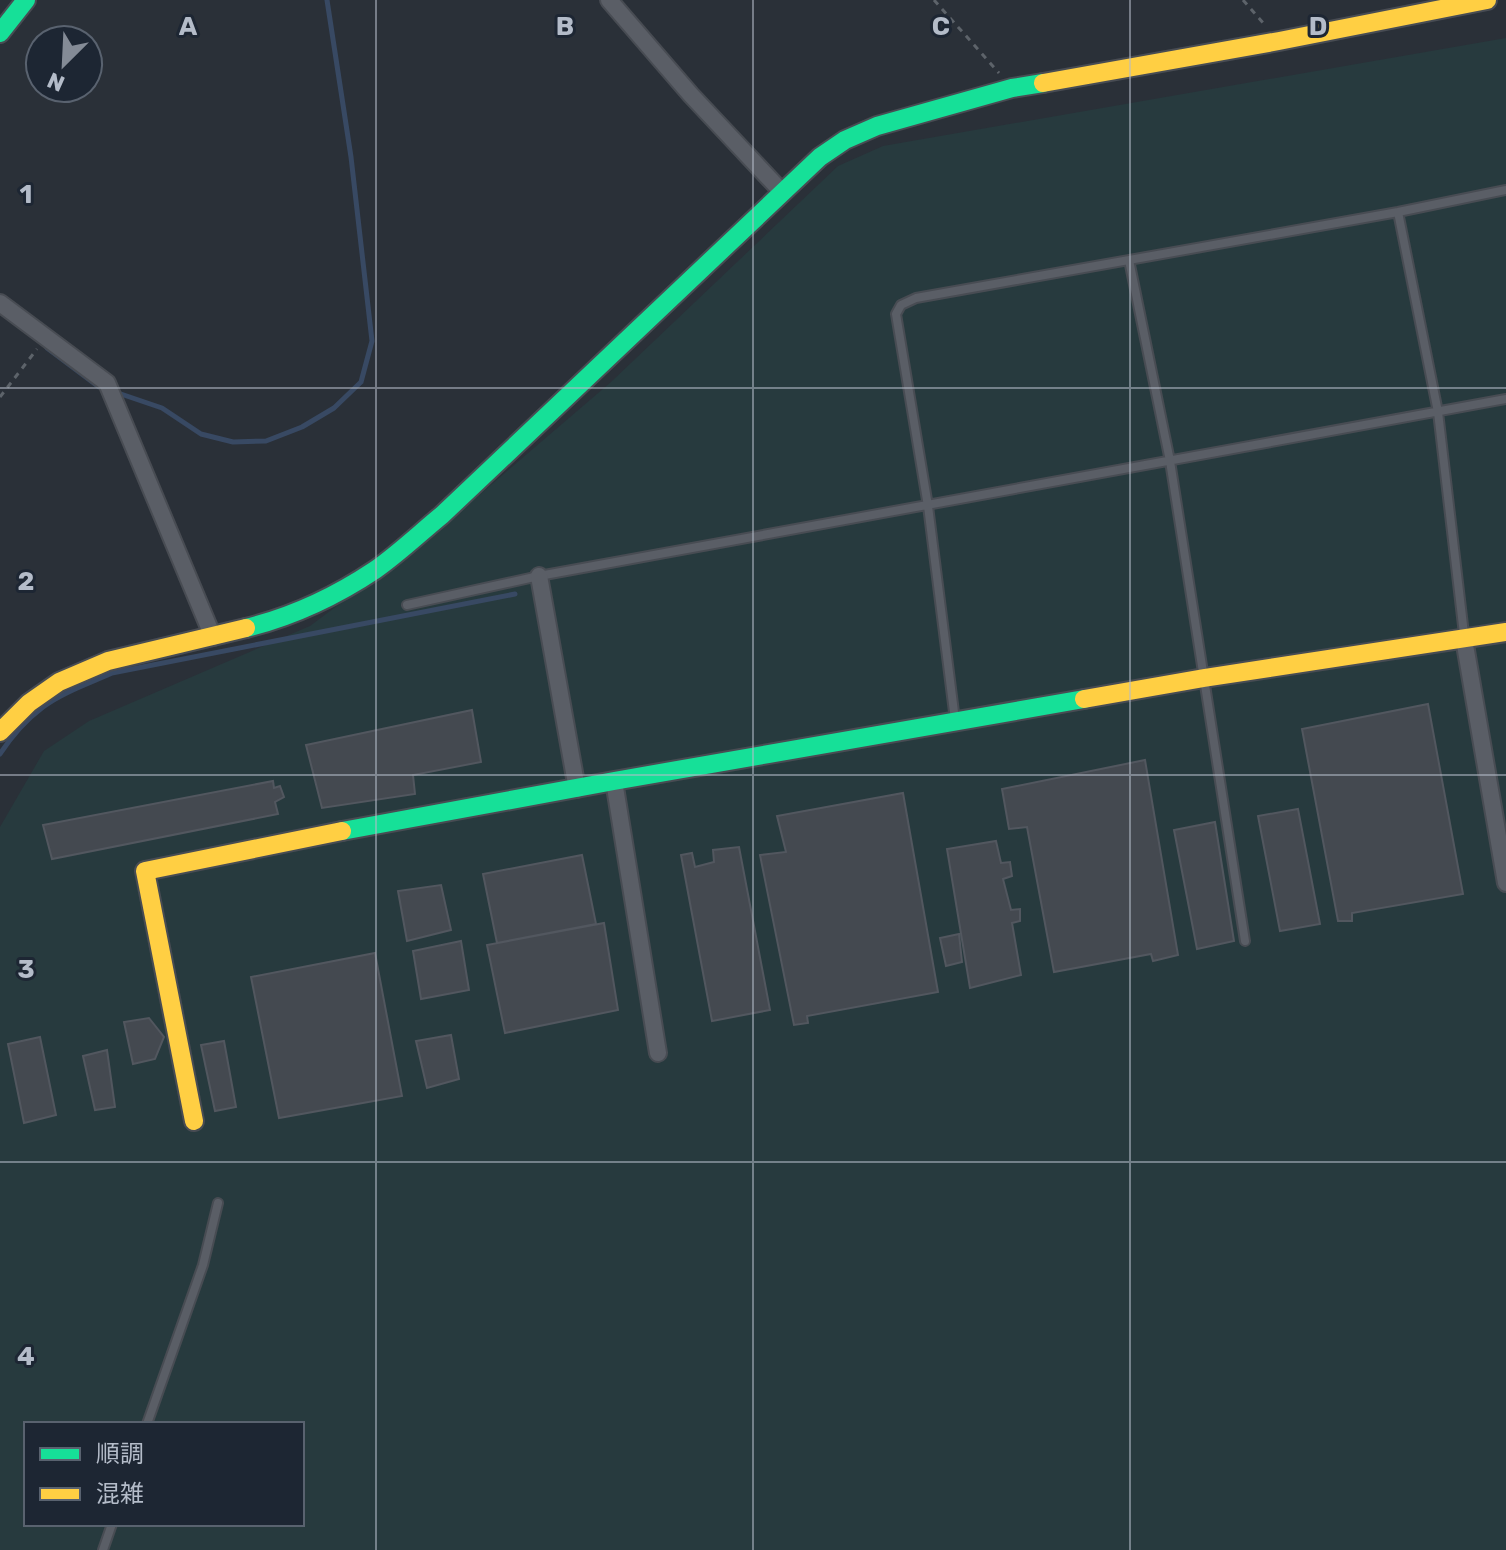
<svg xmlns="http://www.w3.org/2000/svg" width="1506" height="1550" font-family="Rubik,'Noto Sans JP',sans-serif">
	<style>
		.green { fill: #273a3e; fill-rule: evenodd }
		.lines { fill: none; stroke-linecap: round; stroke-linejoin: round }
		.stream { stroke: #384963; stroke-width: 5 }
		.building { fill: #444950; stroke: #52575f; stroke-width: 2 }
		.lane-casing { stroke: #484c53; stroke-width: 12 }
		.street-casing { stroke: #484c53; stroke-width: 20 }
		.fast-casing { stroke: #484c53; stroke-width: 22 }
		.slow-casing { stroke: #484c53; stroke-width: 22 }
		.path { stroke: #5d636a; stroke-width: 3; stroke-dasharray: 6 6; stroke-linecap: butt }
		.lane { stroke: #5a5e66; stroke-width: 8 }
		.street { stroke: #5a5e66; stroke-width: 16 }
		.fast { stroke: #16e098; stroke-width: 18 }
		.slow { stroke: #ffcf43; stroke-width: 18 }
		.grid { fill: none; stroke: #b4bcc9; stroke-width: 2; stroke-opacity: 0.55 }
		.grid-label { font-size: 26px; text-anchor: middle; font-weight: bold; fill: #b4bcc9; stroke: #1d2633; stroke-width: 6; stroke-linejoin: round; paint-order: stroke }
	</style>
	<rect width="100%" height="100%" fill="#2a3038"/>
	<path class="green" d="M1506,38v1512h-1506v-723l44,-76 45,-30 221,-95 126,-94 175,-150 227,-216 45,-20zM26,1424h276v100h-276z"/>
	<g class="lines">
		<path class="stream" d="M47,348l52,39 6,2
			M115,392l47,16 39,26 32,8 33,-1 36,-14 32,-19 27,-26 11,-41 -21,-184 -24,-157
			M0,754c11,-17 27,-35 43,-47 20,-15 47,-24 69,-34l403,-79"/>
	</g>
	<path class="building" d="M1428,704l35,190 -111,19v8h-14l-36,-192z
		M472,710l9,52 -68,13 2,19 -93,14 -16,-63z
		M1145,760l33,195 -25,6 -2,-7 -97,18 -27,-145 -18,2 -7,-40z
		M273,781l1,7 6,-2 4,11 -9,5 3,12 -226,45 -9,-34z
		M903,793l35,199 -131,24 1,7 -14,2 -34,-170 26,-3 -9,-36z
		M1298,809l22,115 -40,7 -22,-115z
		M1215,822l19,119 -37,8 -23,-119z
		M996,841l5,22 9,-1 2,14 -9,3 8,31 9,-1v12l-8,2 9,52 -51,13 -23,-139z
		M739,847l31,163 -58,11 -31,-166 11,-2 3,14 19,-5 -1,-12z
		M582,855l14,69 -99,19 -14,-69z
		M441,885l10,45 -44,11 -9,-50z
		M604,923l14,87 -113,23 -18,-88z
		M959,934l3,28 -16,4 -6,-28z
		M461,941l8,49 -48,9 -8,-48z
		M375,953l27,143 -123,22 -28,-141z
		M149,1018l15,19 -9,22 -22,5 -9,-42z
		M451,1035l8,44 -32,9 -11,-47z
		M40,1037l16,78 -32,8 -16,-79z
		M224,1041l12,66 -21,4 -14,-66z
		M107,1050l8,57 -20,3 -12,-54z"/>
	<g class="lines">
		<defs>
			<path id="lane" d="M1398,212l40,200 26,222
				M1129,260l41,201 75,480
				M407,605l132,-29 967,-177
				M955,720l-27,-214 -32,-192 5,-9 15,-7 482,-86 108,-22
				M147,1424l56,-159 15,-62
				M103,1550l9,-26"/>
			<path id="street" d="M609,0l82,95 91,97
				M0,303l107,80 106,254
				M539,576l38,213
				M1464,639l42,244
				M614,781l44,272"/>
			<path id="fast" d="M0,33l26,-33
				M246,628c45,-11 90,-32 129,-58 23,-16 45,-37 67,-55l378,-358 25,-17 32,-14 135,-38 31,-5
				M342,831l272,-50 470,-82"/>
			<path id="slow" d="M1043,83l236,-42 208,-41
				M1084,699l120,-21 302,-46
				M0,732l29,-29 30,-21 49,-21 138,-33
				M194,1121l-49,-250 197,-40"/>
		</defs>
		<use href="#lane" class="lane-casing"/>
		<use href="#street" class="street-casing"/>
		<use href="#fast" class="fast-casing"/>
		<use href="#slow" class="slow-casing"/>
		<path class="path" d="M934,0l65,73
			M1243,0l21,24
			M0,397l37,-48"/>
		<use href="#lane" class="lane"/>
		<use href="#street" class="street"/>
		<use href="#fast" class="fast"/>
		<use href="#slow" class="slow"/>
	</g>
	<path class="grid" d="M376,0v1550M753,0v1550M1130,0v1550M0,388h1506M0,775h1506M0,1162h1506"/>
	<g class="grid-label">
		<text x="188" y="35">A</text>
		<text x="565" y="35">B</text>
		<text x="941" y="35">C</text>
		<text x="1318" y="35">D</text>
		<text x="26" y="203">1</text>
		<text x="26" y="590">2</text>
		<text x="26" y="978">3</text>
		<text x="26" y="1365">4</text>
	</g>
	<rect x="24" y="1422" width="280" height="104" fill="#1d2633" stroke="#59626f" stroke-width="2"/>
	<rect x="40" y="1448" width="40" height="12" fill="#16e098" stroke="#59626f" stroke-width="2"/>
	<text x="96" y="1462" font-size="24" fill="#b4bcc9">順調</text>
	<rect x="40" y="1488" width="40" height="12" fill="#ffcf43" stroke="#59626f" stroke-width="2"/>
	<text x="96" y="1502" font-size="24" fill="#b4bcc9">混雑</text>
	<g transform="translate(64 64) rotate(204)"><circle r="38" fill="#1d2633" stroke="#59626f" stroke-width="2"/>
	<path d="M0-6L14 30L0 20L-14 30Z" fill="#848b96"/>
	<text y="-12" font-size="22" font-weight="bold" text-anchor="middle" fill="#b4bcc9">N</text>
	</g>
</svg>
